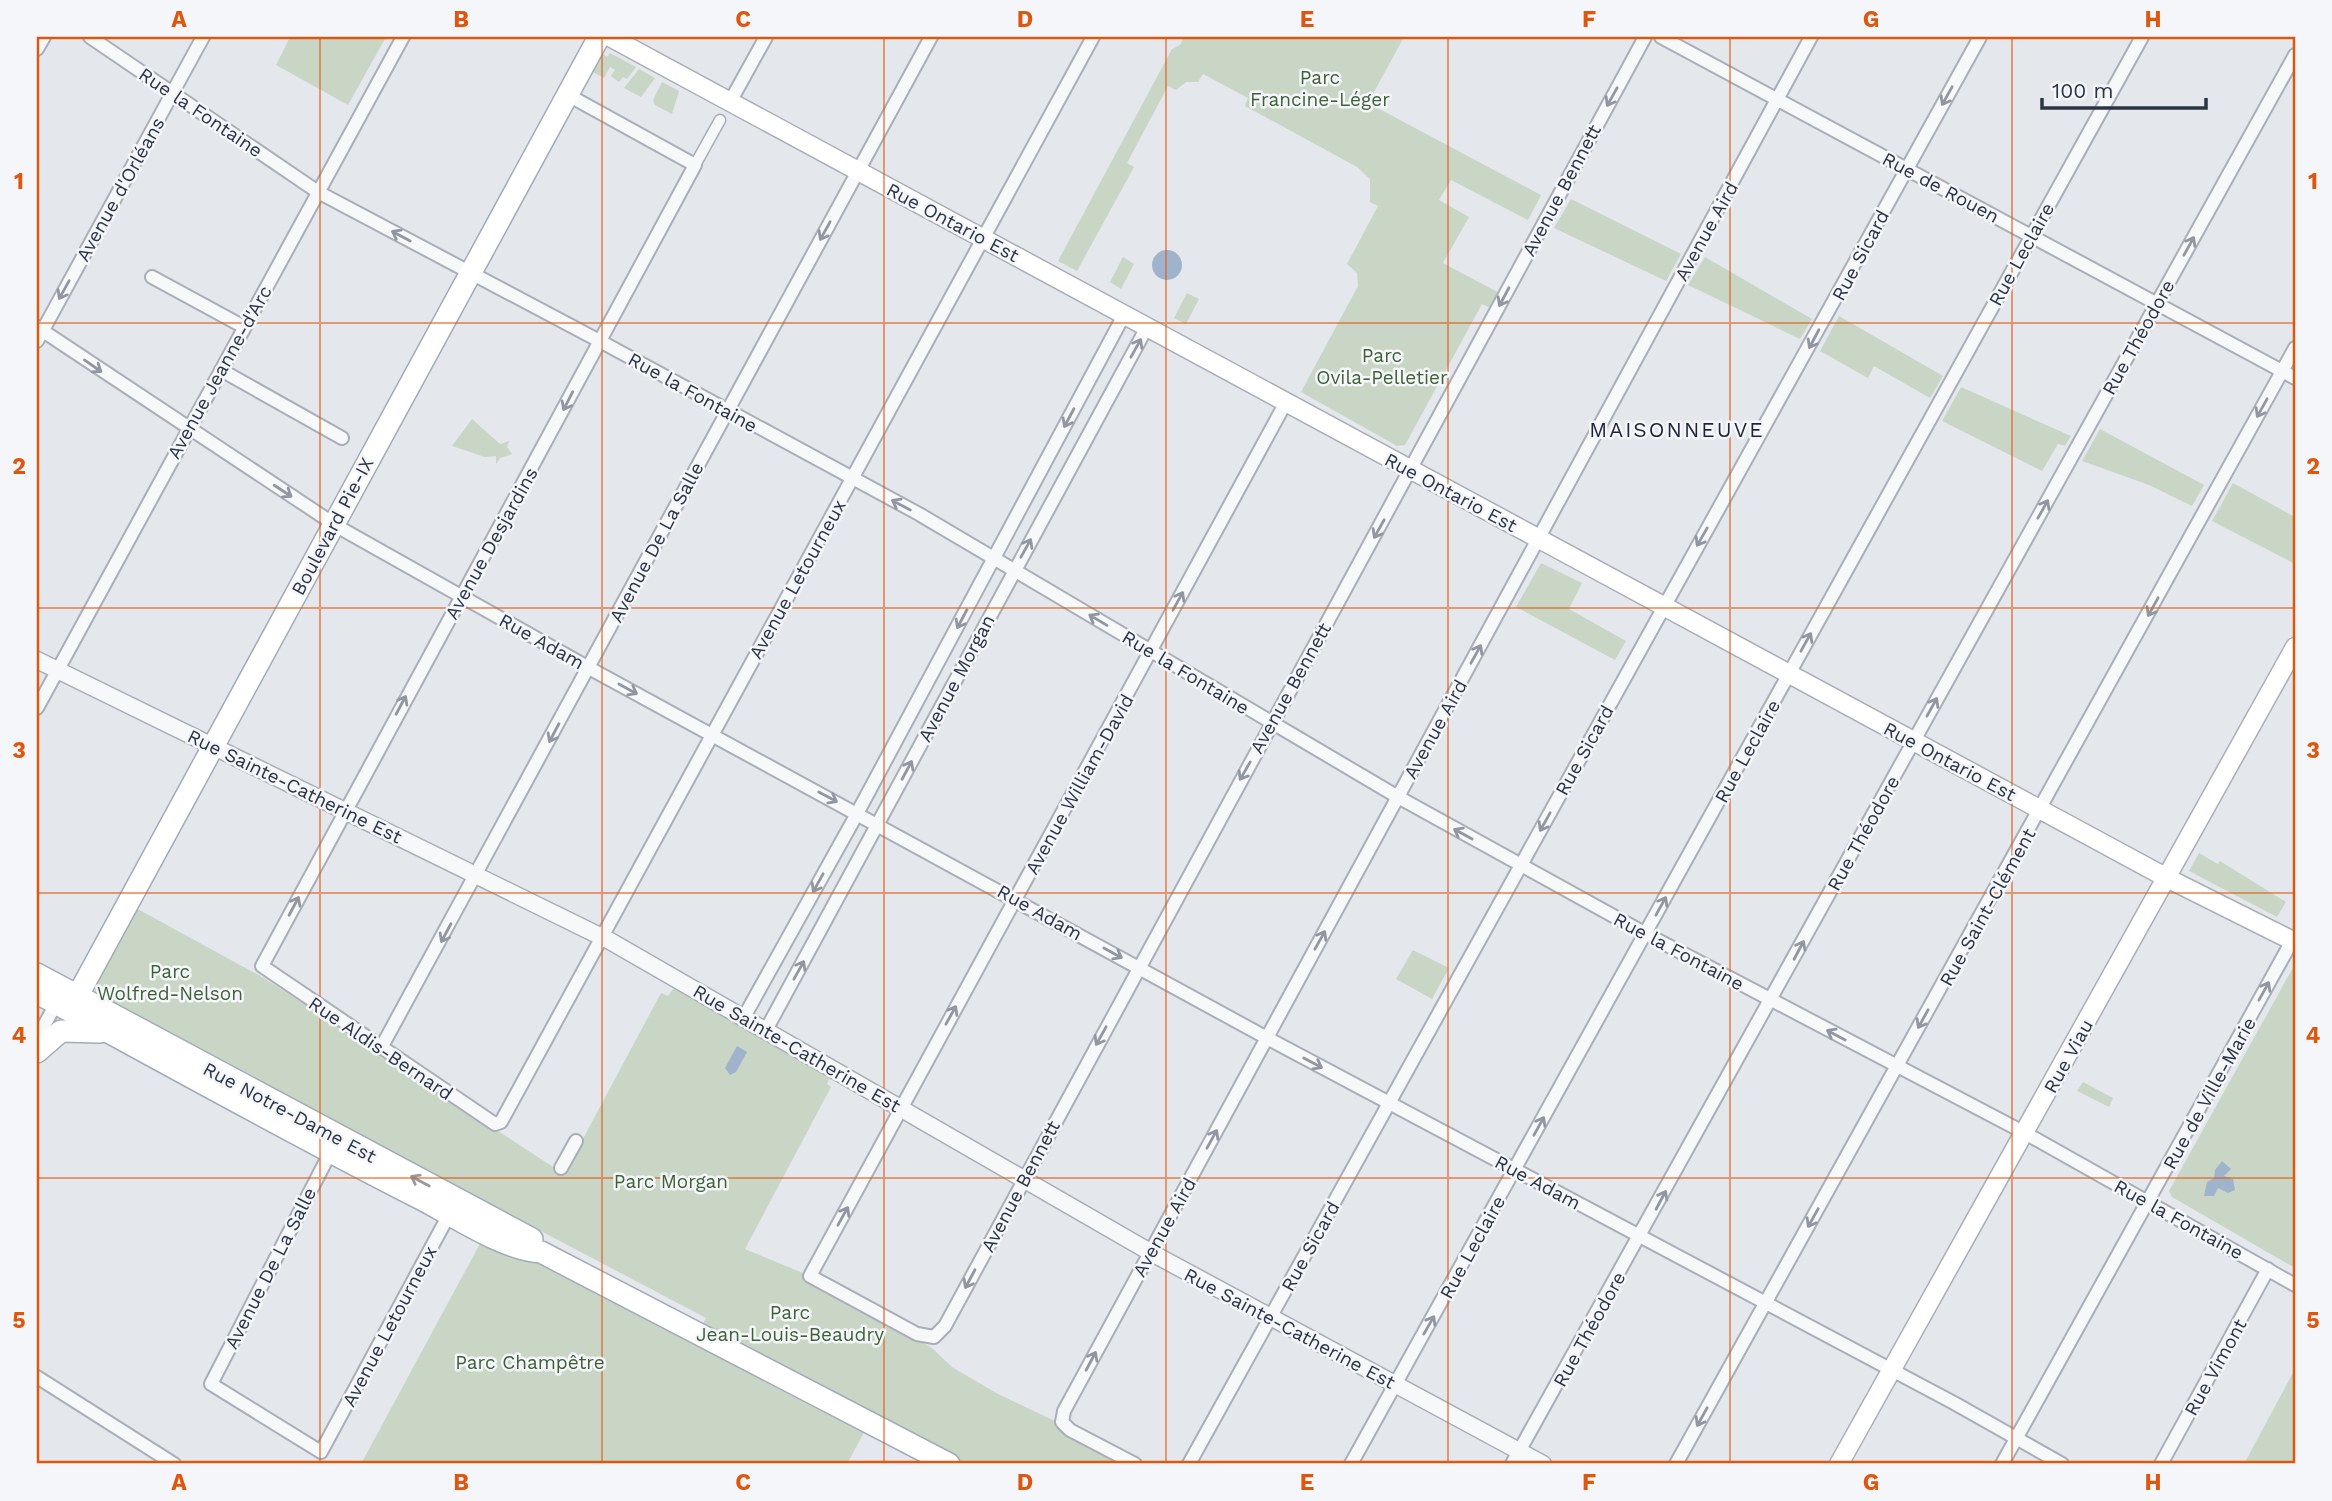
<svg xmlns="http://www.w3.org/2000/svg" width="2332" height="1501" font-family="'Work Sans',sans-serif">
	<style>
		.green { fill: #c9d6c5 }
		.water { fill: #9fb4cc }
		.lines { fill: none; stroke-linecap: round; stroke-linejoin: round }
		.pedestrian-casing { stroke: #a9aeb7; stroke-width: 13 }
		.minor-casing { stroke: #a9aeb7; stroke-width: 16 }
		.tertiary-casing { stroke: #a9aeb7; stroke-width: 19 }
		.secondary-casing { stroke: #a9aeb7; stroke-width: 21 }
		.primary-casing { stroke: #a3abb8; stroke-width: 24 }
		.pedestrian { stroke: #f7f8fa; stroke-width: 10 }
		.minor { stroke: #f7f8fa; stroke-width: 12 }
		.tertiary { stroke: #f7f8fa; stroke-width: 16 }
		.secondary { stroke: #fff; stroke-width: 18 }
		.primary { stroke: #fff; stroke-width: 21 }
		.oneway { stroke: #9196a0 }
		.oneway2 { stroke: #959aa2 }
		.grid { fill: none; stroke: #df570f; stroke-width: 2; stroke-opacity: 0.55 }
		.labels { text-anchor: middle; stroke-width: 5; stroke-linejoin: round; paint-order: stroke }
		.park-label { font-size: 19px; fill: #3f6138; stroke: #f4f6f9 }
		.street-label { font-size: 19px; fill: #2b3445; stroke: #f4f6f9 }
		.neighbourhood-label { font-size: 21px; letter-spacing: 2px; fill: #1d2536; stroke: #f4f6f9 }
		.neatline { fill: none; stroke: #df570f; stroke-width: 2.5 }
		.grid-label { font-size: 23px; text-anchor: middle; font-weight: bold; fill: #df570f }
	</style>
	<rect width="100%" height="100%" fill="#e4e7ec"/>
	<path class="green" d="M290,37h96l-38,68 -72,-40z
		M1184,37h220l-36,66 173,92 -13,25 -77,-40 -12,20 30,17 -26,46 62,33 -8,15 -15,-7 -77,141 -8,1 -96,-54 57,-106 -1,-13 -10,-9 31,-58 -8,-4v-23l-13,-12 -112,-61 3,-8 -45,-24 -5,8h-12l-10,8 -8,-4 -41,77 7,4 -57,104 -19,-10 114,-212 8,-4z
		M610,53l26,14 -9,12 -4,-2 -4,5 -8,-6 4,-6 -5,-3 -6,11 -13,-7 12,-17 4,3z
		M639,69l16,9 -14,19 -17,-9z
		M662,82l17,9 -7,23 -17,-9 -2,-5z
		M1571,199l110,55 -15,27 -112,-53z
		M1123,257l11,7 -13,25 -11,-7z
		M1705,257l107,62 -12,20 -112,-54z
		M1187,293l12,6 -13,25 -12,-6z
		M1839,316l104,60 -13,22 -56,-32 -6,12 -48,-27z
		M1961,387l110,49 -6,10 -7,-2 -16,27 -100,-50z
		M472,419l28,25 9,-3 -2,6 5,7 -12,4 -4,6v-8l-11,1 -33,-11z
		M2100,429l104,56 -12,21 -43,-21 -67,-24z
		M2233,483l62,34v47l-83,-43z
		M1541,563l41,20 -13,26 57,32 -11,19 -99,-53z
		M2199,853l19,11 2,-3 66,41 -9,15 -88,-46z
		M134,907l130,71 300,196 97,-181 7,3 5,-7 8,1 146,85 2,4 -2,5 4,3 -86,162 65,27 122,72 20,19 46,27 147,70h-195l-252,-131 8,-15 -609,-321 -3,-11z
		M1413,950l36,18 -17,31 -36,-20z
		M2295,964v304l-123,-71 -3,-6z
		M2083,1082l30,16 -4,9 -32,-16z
		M489,1227l378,200 -20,37h-486z
		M2295,1369v95h-51z"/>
	<path class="water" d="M1152 265a15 15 0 1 1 30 0a15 15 0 1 1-30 0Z
		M737,1046l10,6 -11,20 -6,3 -5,-7z
		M2222,1161l9,8 -7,7 9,3 2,11 -7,3 -10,-5 -4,8h-10l3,-14 7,-4 1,-8z"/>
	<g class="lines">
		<defs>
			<path id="pedestrian" d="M695,165l25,-45"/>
			<path id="minor" d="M90,37l228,155 291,154 310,168 479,283 248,137 379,199 270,152
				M1661,37l634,341
				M37,49l7,-12
				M568,95l127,70 -433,801 233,158 6,-2 592,-1085
				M730,102l36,-65
				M152,277l92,50
				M37,327l303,201 249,140 678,370 687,365 108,61
				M37,341l166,-304
				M221,370l121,68
				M1286,402l-476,874 107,58 17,3 11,-11 700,-1289
				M37,708l366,-671
				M744,1017l109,-196 271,-506
				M766,1030l381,-703
				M37,1038l19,-34
				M381,1048l550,-1011
				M330,1153l-119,231 110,68 131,-243
				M561,1168l15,-27
				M37,1377l137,87
				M1135,1464l-65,-34 -8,-8 2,-11 747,-1374
				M1189,1464l791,-1427
				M1351,1464l791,-1427
				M1512,1464l783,-1409
				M1676,1464l619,-1116
				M2002,1464l290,-523
				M2161,1464l107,-195"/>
			<path id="tertiary" d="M37,660l573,281 540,311 393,212"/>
			<path id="secondary" d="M610,37l1557,841 128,64
				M1839,1464l456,-817"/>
			<path id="primary" d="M37,974l495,265
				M37,993c127,69 254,140 384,206 33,17 83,51 120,53l408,212
				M56,1004l21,-9 7,-11 515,-947
				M37,1052l24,-21 39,1"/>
		</defs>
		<use href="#pedestrian" class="pedestrian-casing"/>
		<use href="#minor" class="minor-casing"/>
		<use href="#tertiary" class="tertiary-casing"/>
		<use href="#secondary" class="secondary-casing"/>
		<use href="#primary" class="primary-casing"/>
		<use href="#pedestrian" class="pedestrian"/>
		<use href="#minor" class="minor"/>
		<use href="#tertiary" class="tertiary"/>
		<use href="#secondary" class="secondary"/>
		<use href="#primary" class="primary"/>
	</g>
	<defs><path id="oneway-shaft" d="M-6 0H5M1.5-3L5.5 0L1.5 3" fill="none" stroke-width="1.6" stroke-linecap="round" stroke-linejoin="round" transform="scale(1.75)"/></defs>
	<g class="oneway">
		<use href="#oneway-shaft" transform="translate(1947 96) rotate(119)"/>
		<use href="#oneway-shaft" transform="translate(1612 97) rotate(119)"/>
		<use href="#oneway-shaft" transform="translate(825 231) rotate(119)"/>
		<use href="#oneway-shaft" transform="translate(401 236) rotate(-152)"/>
		<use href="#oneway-shaft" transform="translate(2189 246) rotate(-61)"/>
		<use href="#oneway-shaft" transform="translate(64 290) rotate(119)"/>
		<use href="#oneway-shaft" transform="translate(1504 297) rotate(118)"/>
		<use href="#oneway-shaft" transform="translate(1814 339) rotate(118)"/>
		<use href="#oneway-shaft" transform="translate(1136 348) rotate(-61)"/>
		<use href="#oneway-shaft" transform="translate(93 366) rotate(35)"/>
		<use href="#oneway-shaft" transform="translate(568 401) rotate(117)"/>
		<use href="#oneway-shaft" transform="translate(2262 408) rotate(119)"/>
		<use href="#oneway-shaft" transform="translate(1069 418) rotate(118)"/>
		<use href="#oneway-shaft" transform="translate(283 491) rotate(33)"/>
		<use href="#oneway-shaft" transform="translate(901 505) rotate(-152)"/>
		<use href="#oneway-shaft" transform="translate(2043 509) rotate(-61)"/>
		<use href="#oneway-shaft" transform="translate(1379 529) rotate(119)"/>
		<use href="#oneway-shaft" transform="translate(1702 537) rotate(120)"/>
		<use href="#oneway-shaft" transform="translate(1026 548) rotate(-61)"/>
		<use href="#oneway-shaft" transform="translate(1178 601) rotate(-61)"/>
		<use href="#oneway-shaft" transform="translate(2153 607) rotate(119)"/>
		<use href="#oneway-shaft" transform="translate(962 619) rotate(118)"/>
		<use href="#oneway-shaft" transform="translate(1098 620) rotate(-149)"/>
		<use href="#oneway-shaft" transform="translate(1806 642) rotate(-61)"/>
		<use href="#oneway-shaft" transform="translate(1476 654) rotate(-61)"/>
		<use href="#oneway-shaft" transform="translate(628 689) rotate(29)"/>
		<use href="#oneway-shaft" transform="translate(401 705) rotate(-62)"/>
		<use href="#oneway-shaft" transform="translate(1932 707) rotate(-61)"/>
		<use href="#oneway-shaft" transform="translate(554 733) rotate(118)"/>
		<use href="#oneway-shaft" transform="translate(907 770) rotate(-62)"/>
		<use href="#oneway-shaft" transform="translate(1245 771) rotate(120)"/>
		<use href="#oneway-shaft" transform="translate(828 797) rotate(28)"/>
		<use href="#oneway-shaft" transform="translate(1545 822) rotate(119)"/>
		<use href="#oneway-shaft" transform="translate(1463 834) rotate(-151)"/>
		<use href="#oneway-shaft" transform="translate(818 883) rotate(119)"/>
		<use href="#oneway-shaft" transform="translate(294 906) rotate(-62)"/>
		<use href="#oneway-shaft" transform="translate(1661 906) rotate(-61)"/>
		<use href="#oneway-shaft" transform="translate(446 933) rotate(118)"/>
		<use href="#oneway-shaft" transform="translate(1320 940) rotate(-61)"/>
		<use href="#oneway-shaft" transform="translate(1799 950) rotate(-62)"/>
		<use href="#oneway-shaft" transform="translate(1113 953) rotate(29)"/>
		<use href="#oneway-shaft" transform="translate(799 970) rotate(-61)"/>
		<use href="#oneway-shaft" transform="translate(2264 991) rotate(-61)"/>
		<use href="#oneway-shaft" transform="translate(951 1015) rotate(-61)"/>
		<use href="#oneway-shaft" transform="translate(1923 1019) rotate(119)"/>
		<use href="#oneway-shaft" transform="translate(1836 1035) rotate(-152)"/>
		<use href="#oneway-shaft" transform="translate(1101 1036) rotate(119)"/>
		<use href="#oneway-shaft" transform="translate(1313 1063) rotate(28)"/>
		<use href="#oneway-shaft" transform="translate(1539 1126) rotate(-61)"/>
		<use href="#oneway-shaft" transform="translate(1212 1139) rotate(-61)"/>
		<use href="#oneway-shaft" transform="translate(1661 1200) rotate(-62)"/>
		<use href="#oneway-shaft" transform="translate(843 1216) rotate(-61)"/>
		<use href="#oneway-shaft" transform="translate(1813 1218) rotate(119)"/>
		<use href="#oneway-shaft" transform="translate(970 1279) rotate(118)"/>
		<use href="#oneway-shaft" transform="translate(1429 1325) rotate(-60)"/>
		<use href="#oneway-shaft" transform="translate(1091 1361) rotate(-62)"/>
		<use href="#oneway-shaft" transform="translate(1702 1417) rotate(119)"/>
	</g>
	<use class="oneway2" href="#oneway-shaft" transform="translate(420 1181) rotate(-152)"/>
	<path class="grid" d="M320,37v1427M602,37v1427M884,37v1427M1166,37v1427M1448,37v1427M1730,37v1427M2012,37v1427M37,323h2258M37,608h2258M37,893h2258M37,1178h2258"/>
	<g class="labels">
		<g class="park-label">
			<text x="1320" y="84">Parc<tspan x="1320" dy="22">Francine-Léger</tspan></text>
			<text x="1382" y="362">Parc<tspan x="1382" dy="22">Ovila-Pelletier</tspan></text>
			<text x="170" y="978">Parc<tspan x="170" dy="22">Wolfred-Nelson</tspan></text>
			<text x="671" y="1188">Parc Morgan</text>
			<text x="790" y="1319">Parc<tspan x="790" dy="22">Jean-Louis-Beaudry</tspan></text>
			<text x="530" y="1369">Parc Champêtre</text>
		</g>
		<g class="street-label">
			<text transform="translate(201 112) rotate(34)" y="7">Rue la Fontaine</text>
			<text transform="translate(1941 187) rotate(28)" y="7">Rue de Rouen</text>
			<text transform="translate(120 189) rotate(-61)" y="7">Avenue d'Orléans</text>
			<text transform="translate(1561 190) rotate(-62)" y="7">Avenue Bennett</text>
			<text transform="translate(953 222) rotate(28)" y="7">Rue Ontario Est</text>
			<text transform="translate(1706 231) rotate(-61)" y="7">Avenue Aird</text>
			<text transform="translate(2021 254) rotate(-61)" y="7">Rue Leclaire</text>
			<text transform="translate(1860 255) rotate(-62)" y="7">Rue Sicard</text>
			<text transform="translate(2138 337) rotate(-61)" y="7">Rue Théodore</text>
			<text transform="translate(219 372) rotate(-61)" y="7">Avenue Jeanne-d'Arc</text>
			<text transform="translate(693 392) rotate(29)" y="7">Rue la Fontaine</text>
			<text transform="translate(1451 492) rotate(28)" y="7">Rue Ontario Est</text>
			<text transform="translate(332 526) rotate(-62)" y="7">Boulevard Pie-IX</text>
			<text transform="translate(656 542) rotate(-62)" y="7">Avenue De La Salle</text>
			<text transform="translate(491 543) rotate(-61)" y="7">Avenue Desjardins</text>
			<text transform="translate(797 579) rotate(-61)" y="7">Avenue Letourneux</text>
			<text transform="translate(542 641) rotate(29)" y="7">Rue Adam</text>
			<text transform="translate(1186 672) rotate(31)" y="7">Rue la Fontaine</text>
			<text transform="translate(956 678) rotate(-62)" y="7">Avenue Morgan</text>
			<text transform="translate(1290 688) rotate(-61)" y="7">Avenue Bennett</text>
			<text transform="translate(1435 729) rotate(-61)" y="7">Avenue Aird</text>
			<text transform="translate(1584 750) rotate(-61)" y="7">Rue Sicard</text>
			<text transform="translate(1747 751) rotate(-61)" y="7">Rue Leclaire</text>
			<text transform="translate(1950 761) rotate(28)" y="7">Rue Ontario Est</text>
			<text transform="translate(1079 784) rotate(-61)" y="7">Avenue William-David</text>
			<text transform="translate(295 786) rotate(26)" y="7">Rue Sainte-Catherine Est</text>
			<text transform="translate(1863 833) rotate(-61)" y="7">Rue Théodore</text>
			<text transform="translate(1987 907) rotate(-61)" y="7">Rue Saint-Clément</text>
			<text transform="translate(1040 912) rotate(29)" y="7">Rue Adam</text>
			<text transform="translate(1679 951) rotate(28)" y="7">Rue la Fontaine</text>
			<text transform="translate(381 1048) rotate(34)" y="7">Rue Aldis-Bernard</text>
			<text transform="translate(797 1048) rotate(30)" y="7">Rue Sainte-Catherine Est</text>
			<text transform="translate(2068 1056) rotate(-61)" y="7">Rue Viau</text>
			<text transform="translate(2209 1093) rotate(-61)" y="7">Rue de Ville-Marie</text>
			<text transform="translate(290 1112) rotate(28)" y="7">Rue Notre-Dame Est</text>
			<text transform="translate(1538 1182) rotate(28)" y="7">Rue Adam</text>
			<text transform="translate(1020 1186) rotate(-62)" y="7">Avenue Bennett</text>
			<text transform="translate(2179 1219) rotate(29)" y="7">Rue la Fontaine</text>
			<text transform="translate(1164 1227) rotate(-61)" y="7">Avenue Aird</text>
			<text transform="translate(1310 1246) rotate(-61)" y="7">Rue Sicard</text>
			<text transform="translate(1472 1247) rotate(-61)" y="7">Rue Leclaire</text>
			<text transform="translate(270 1268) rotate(-63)" y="7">Avenue De La Salle</text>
			<text transform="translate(389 1326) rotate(-62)" y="7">Avenue Letourneux</text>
			<text transform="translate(1290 1328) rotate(28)" y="7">Rue Sainte-Catherine Est</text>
			<text transform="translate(1589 1329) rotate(-61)" y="7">Rue Théodore</text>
			<text transform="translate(2215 1367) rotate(-61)" y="7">Rue Vimont</text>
		</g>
		<g class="neighbourhood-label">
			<text x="1677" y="437">MAISONNEUVE</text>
		</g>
	</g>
	<rect width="2332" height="1501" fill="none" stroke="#f4f6f9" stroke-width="77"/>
	<path d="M2042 98v10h164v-10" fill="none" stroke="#2b3445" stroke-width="3.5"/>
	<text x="2052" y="98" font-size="21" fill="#2b3445" stroke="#f4f6f9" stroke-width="5" paint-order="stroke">100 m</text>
	<rect x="38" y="38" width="2256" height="1424" class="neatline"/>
	<g class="grid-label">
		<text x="179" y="27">A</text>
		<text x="461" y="27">B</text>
		<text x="743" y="27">C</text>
		<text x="1025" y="27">D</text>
		<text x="1307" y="27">E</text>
		<text x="1589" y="27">F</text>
		<text x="1871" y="27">G</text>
		<text x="2153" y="27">H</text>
		<text x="19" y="189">1</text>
		<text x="2313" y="189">1</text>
		<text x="19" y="474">2</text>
		<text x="2313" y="474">2</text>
		<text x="19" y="758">3</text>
		<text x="2313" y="758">3</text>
		<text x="19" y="1043">4</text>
		<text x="2313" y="1043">4</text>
		<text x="19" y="1328">5</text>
		<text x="2313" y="1328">5</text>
		<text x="179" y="1490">A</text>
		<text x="461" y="1490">B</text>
		<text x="743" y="1490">C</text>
		<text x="1025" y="1490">D</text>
		<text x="1307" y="1490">E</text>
		<text x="1589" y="1490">F</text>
		<text x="1871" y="1490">G</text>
		<text x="2153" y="1490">H</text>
	</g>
</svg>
